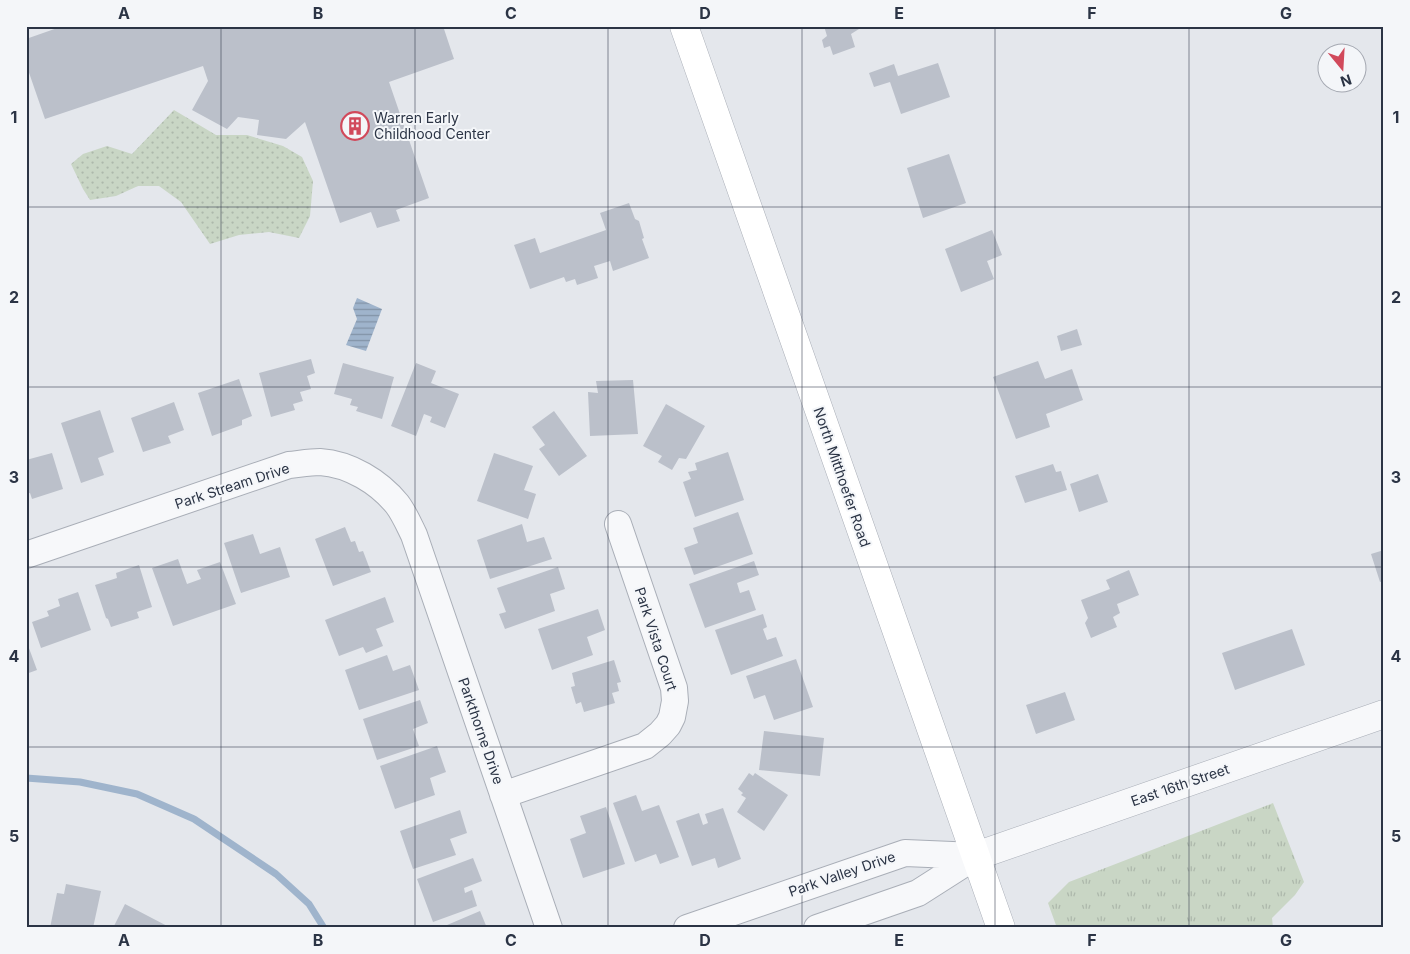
<svg xmlns="http://www.w3.org/2000/svg" width="1410" height="954" font-family="Inter,sans-serif">
	<style>
		.grass { fill: url(#grass-tufts) }
		.park { fill: url(#park-dots) }
		.water { fill: url(#water-rules) }
		.lines { fill: none; stroke-linecap: round; stroke-linejoin: round }
		.stream { stroke: #9fb4cc; stroke-width: 7 }
		.building { fill: #bbc0ca }
		.minor-casing { stroke: #a9aeb7; stroke-width: 28 }
		.tertiary-casing { stroke: #a9aeb7; stroke-width: 29 }
		.secondary-casing { stroke: #a9aeb7; stroke-width: 29 }
		.minor { stroke: #f7f8fa; stroke-width: 26 }
		.tertiary { stroke: #f7f8fa; stroke-width: 28 }
		.secondary { stroke: #fff; stroke-width: 28 }
		.grid { fill: none; stroke: #2b3445; stroke-width: 1; stroke-opacity: 0.55 }
		.labels { text-anchor: middle; stroke-width: 4; stroke-linejoin: round; paint-order: stroke }
		.poi-label { font-size: 14px; fill: #2b3445; stroke: #f4f6f9; text-anchor: start }
		.street-label { font-size: 14px; fill: #2b3445; stroke: #f4f6f9 }
		.neatline { fill: none; stroke: #2b3445; stroke-width: 2 }
		.grid-label { font-size: 16px; text-anchor: middle; font-weight: bold; fill: #2b3445 }
	</style>
	<defs>
		<pattern id="grass-tufts" width="24" height="20" patternUnits="userSpaceOnUse" patternTransform="scale(1.25)"><rect width="24" height="20" fill="#c9d6c5"/><path d="M3 7l-1-3M5 7V3M7 7l1-3M15 17l-1-3M17 17v-4M19 17l1-3" fill="none" stroke="#adb8ab"/></pattern>
		<pattern id="park-dots" width="8" height="8" patternUnits="userSpaceOnUse" patternTransform="scale(1.25)"><rect width="8" height="8" fill="#c9d6c5"/><path d="M2 2h.1M6 6h.1" fill="none" stroke="#adb8ab" stroke-width="1.8" stroke-linecap="round"/></pattern>
		<pattern id="water-rules" width="6" height="5" patternUnits="userSpaceOnUse" patternTransform="scale(1.25)"><rect width="6" height="5" fill="#9fb4cc"/><path d="M0 2.5h6" fill="none" stroke="#8293a7"/></pattern>
	</defs>
	<rect width="100%" height="100%" fill="#e4e7ec"/>
	<path class="grass" d="M1273,803l31,79 -9,13 -23,23 1,10h-216l-9,-25 21,-21z"/>
	<path class="park" d="M174,110l42,25h31l36,11 19,11 11,24 -3,35 -11,22 -30,-6 -30,3 -29,9 -29,-42 -22,-16h-21l-22,10 -26,4 -7,-11 -12,-25 12,-10 24,-8 25,8z"/>
	<path class="water" d="M357,298l25,11 -16,42 -20,-6 11,-26 -4,-11z"/>
	<g class="lines">
		<path class="stream" d="M26,778l54,4 57,12 57,25 82,55 33,30 15,24"/>
	</g>
	<path class="building" d="M63,26h380l11,33 -65,23 40,116 -33,12 4,11 -23,7 -6,-16 -31,11 -35,-101 -19,17 -29,-4 2,-15 -21,-3 -11,12 -35,-19 16,-29 -5,-15 -158,53 -19,-55v-25z
		M824,26h34l1,3 -8,5 4,13 -22,8 -3,-9 -6,2 -2,-8 5,-4z
		M938,63l12,34 -49,17 -11,-32 -16,5 -5,-14 25,-9 4,12z
		M949,154l17,49 -43,15 -16,-50z
		M629,203l6,16 4,2 5,17 -2,1 7,19 -36,13 -3,-10 -16,5 4,12 -21,7 -2,-6 -9,3 -2,-5 -34,12 -16,-44 21,-7 5,15 66,-23 -6,-17z
		M992,230l10,25 -15,6 7,18 -33,13 -16,-43z
		M1077,329l5,16 -21,6 -4,-15z
		M311,359l4,14 -8,3 4,13 -11,3 3,9 -10,3 2,6 -24,7 -12,-44z
		M1038,361l7,18 27,-10 11,31 -37,14 4,13 -34,12 -23,-62z
		M343,363l51,14 -12,42 -26,-8 2,-4 -8,-2 2,-6 -18,-5z
		M416,363l20,8 -5,12 28,11 -14,34 -15,-6 2,-5 -8,-3 -8,22 -25,-10z
		M239,379l13,37 -10,4v5l-30,11 -14,-43z
		M633,380l5,54 -48,2 -2,-44 10,1 -2,-12z
		M174,402l10,28 -16,6 3,7 -28,9 -12,-34z
		M666,404l39,22 -19,33 -7,-1 -7,12 -14,-8 4,-6 -19,-10z
		M100,410l14,42 -16,6 6,17 -23,8 -20,-60z
		M554,411l33,45 -28,20 -20,-27 6,-4 -13,-18z
		M728,452l16,48 -49,17 -12,-35 8,-3 -3,-7 9,-2 -2,-7z
		M52,453l11,36 -31,10 -2,-6 -4,1v-34z
		M494,453l39,13 -9,24 12,4 -8,25 -51,-18z
		M1053,464l3,8 5,-1 6,19 -42,13 -10,-27z
		M1098,474l10,28 -29,10 -9,-28z
		M738,512l15,42 -59,21 -10,-27 14,-5 -5,-15z
		M522,524l5,18 17,-5 8,22 -62,20 -13,-39z
		M345,527l6,15 4,-1 4,11 4,-1 8,21 -38,14 -18,-47z
		M253,534l7,20 20,-7 10,30 -49,16 -17,-50z
		M1384,550v31l-4,1 -9,-28z
		M178,559l9,25 14,-5 -4,-9 23,-8 16,42 -63,22 -21,-58z
		M754,561l5,14 -22,8 3,10 9,-3 7,20 -51,18 -16,-44z
		M139,565l13,42 -15,5 2,6 -28,9 -3,-8 -2,-1 -11,-33 22,-7 -1,-5z
		M558,567l7,22 -15,5 5,17 -50,18 -6,-15 7,-2 -9,-24z
		M1129,570l10,25 -22,9 3,9 -7,4 4,10 -26,11 -6,-15 3,-5 -7,-18 29,-11 -4,-9z
		M78,592l13,38 -50,18 -9,-26 17,-6 -2,-5 13,-5 -2,-7z
		M385,597l9,25 -18,7 7,17 -17,7 -3,-6 -24,9 -14,-36z
		M598,609l7,21 -18,7 6,18 -41,15 -14,-41z
		M763,614l4,13 -4,2 4,11 9,-3 7,19 -52,19 -16,-45z
		M1292,629l13,36 -70,25 -13,-37z
		M26,640l11,30 -11,4z
		M387,655l6,16 17,-6 9,25 -60,20 -14,-40z
		M796,659l17,48 -39,13 -9,-25 -11,4 -8,-23z
		M614,660l7,22 -4,1 2,8 -7,2 3,10 -31,9 -3,-10 -5,2 -5,-17 4,-1 -3,-13z
		M1065,692l10,28 -39,14 -10,-29z
		M420,700l8,23 -15,6 6,17 -42,14 -14,-41z
		M764,731l60,7 -4,38 -61,-6z
		M437,746l9,26 -16,6 5,17 -40,14 -15,-43z
		M749,773l4,3 2,-3 33,22 -24,36 -27,-19 9,-14 -5,-3 2,-2 -5,-4z
		M636,795l6,16 17,-6 20,52 -19,7 -4,-10 -21,8 -22,-59z
		M606,807l19,57 -42,14 -13,-39 16,-6 -6,-17z
		M723,808l18,51 -23,9 -3,-10 -23,8 -16,-45 23,-8 4,12 5,-2 -3,-9z
		M460,810l7,23 -17,6 6,16 -43,14 -13,-38z
		M473,858l9,23 -18,7 1,5 7,-3 5,16 -44,16 -16,-43z
		M66,884l35,7 -8,37h-43l7,-35 7,1z
		M125,904l46,24h-58z
		M480,911l7,17h-47z"/>
	<g class="lines">
		<defs>
			<path id="minor" d="M26,555l263,-90c10,-1 21,-3 31,-3 30,2 59,20 77,42 7,9 12,21 17,31l135,393
				M503,795l142,-49 15,-12 8,-9 4,-8 3,-16 -1,-13 -56,-164
				M687,928l218,-75 71,3
				M817,928l101,-35 58,-37"/>
			<path id="tertiary" d="M976,856l408,-142"/>
			<path id="secondary" d="M684,26l317,902"/>
		</defs>
		<use href="#minor" class="minor-casing"/>
		<use href="#tertiary" class="tertiary-casing"/>
		<use href="#secondary" class="secondary-casing"/>
		<use href="#minor" class="minor"/>
		<use href="#tertiary" class="tertiary"/>
		<use href="#secondary" class="secondary"/>
	</g>
	<path class="grid" d="M221,26v902M415,26v902M608,26v902M802,26v902M995,26v902M1189,26v902M26,207h1358M26,387h1358M26,567h1358M26,747h1358"/>
	<defs>
		<symbol id="building-ring" viewBox="-11 -11 22 22"><circle r="9.5" fill="#f4f6f9" stroke="#d1495b" stroke-width="1.5"/><path d="M-4-6H4V6H1V3H-1V6H-4ZM-2.5-4.3h1.7v1.8h-1.7ZM.8-4.3h1.7v1.8H.8ZM-2.5-1h1.7V.8h-1.7ZM.8-1h1.7V.8H.8Z" fill="#d1495b"/></symbol>
	</defs>
	<g fill-rule="evenodd">
		<use href="#building-ring" x="339" y="110" width="32" height="32"/>
	</g>
	<g class="labels">
		<g class="poi-label">
			<text x="374" y="123">Warren Early<tspan x="374" dy="16">Childhood Center</tspan></text>
		</g>
		<g class="street-label">
			<text transform="translate(842 477) rotate(71)" y="5">North Mitthoefer Road</text>
			<text transform="translate(232 486) rotate(-18)" y="5">Park Stream Drive</text>
			<text transform="translate(656 639) rotate(72)" y="5">Park Vista Court</text>
			<text transform="translate(481 731) rotate(71)" y="5">Parkthorne Drive</text>
			<text transform="translate(1180 785) rotate(-19)" y="5">East 16th Street</text>
			<text transform="translate(842 874) rotate(-19)" y="5">Park Valley Drive</text>
		</g>
	</g>
	<rect width="1410" height="954" fill="none" stroke="#f4f6f9" stroke-width="55"/>
	<g transform="translate(1342 68) rotate(162)"><circle r="24" fill="#f4f6f9" stroke="#a4a8b1"/>
	<path d="M0-4L9 19L0 12L-9 19Z" fill="#d1495b"/>
	<text y="-8" font-size="14" font-weight="bold" text-anchor="middle" fill="#2b3445">N</text>
	</g>
	<rect x="28" y="28" width="1354" height="898" class="neatline"/>
	<g class="grid-label">
		<text x="124" y="19">A</text>
		<text x="318" y="19">B</text>
		<text x="511" y="19">C</text>
		<text x="705" y="19">D</text>
		<text x="899" y="19">E</text>
		<text x="1092" y="19">F</text>
		<text x="1286" y="19">G</text>
		<text x="14" y="123">1</text>
		<text x="1396" y="123">1</text>
		<text x="14" y="303">2</text>
		<text x="1396" y="303">2</text>
		<text x="14" y="483">3</text>
		<text x="1396" y="483">3</text>
		<text x="14" y="662">4</text>
		<text x="1396" y="662">4</text>
		<text x="14" y="842">5</text>
		<text x="1396" y="842">5</text>
		<text x="124" y="946">A</text>
		<text x="318" y="946">B</text>
		<text x="511" y="946">C</text>
		<text x="705" y="946">D</text>
		<text x="899" y="946">E</text>
		<text x="1092" y="946">F</text>
		<text x="1286" y="946">G</text>
	</g>
</svg>
